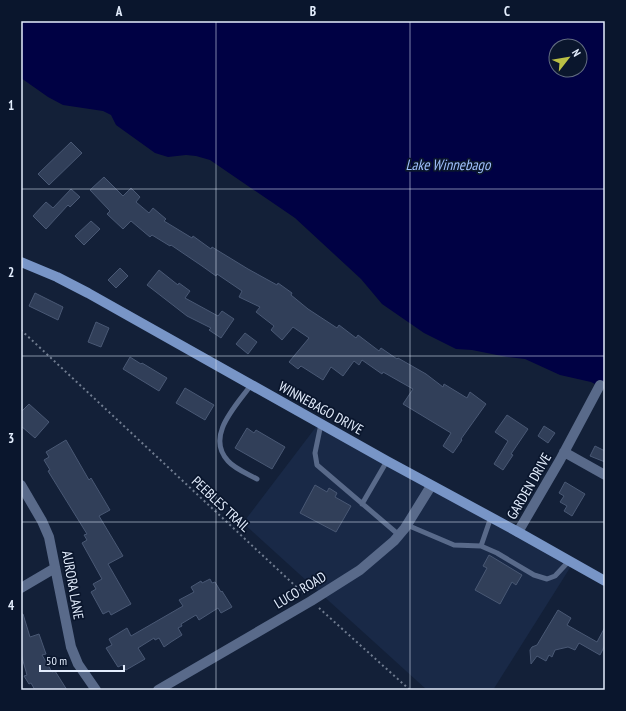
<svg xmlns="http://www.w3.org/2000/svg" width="626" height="711" font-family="'PT Sans Narrow',sans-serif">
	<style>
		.built { fill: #192947 }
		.water { fill: #000144; fill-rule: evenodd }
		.building { fill: #313f59; stroke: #495874 }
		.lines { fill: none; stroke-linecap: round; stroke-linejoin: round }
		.path { stroke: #707c90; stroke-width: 2; stroke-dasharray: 2 3; stroke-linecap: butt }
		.service { stroke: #596a8a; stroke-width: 5 }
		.minor { stroke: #596a8a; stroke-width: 10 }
		.tertiary { stroke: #596a8a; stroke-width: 10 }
		.secondary { stroke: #7895c7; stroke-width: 10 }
		.grid { fill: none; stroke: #e3edfd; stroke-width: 1; stroke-opacity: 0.55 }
		.labels { text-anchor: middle; stroke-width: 3.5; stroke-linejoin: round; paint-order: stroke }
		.street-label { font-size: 14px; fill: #e3edfd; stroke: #0a162d }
		.water-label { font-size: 15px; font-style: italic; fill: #9ebef9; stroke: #0a162d }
		.neatline { fill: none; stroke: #e3edfd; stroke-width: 1.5 }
		.grid-label { font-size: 13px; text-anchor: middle; font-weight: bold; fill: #e3edfd }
	</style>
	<rect width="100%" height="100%" fill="#132038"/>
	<path class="built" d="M319,423l254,140 -80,127h-66l-184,-167z"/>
	<path class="water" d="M21,21h584v368l-14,-7 -31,-7 -35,-16 -18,-2 -35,-7 -16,-1 -32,-16 -42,-29 -21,-25 -66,-61 -85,-58 -14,-4 -10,-1 -18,2 -13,-4 -39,-28 -5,-10 -8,-4 -40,-6 -15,-8 -27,-19zM556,46h24v24h-24z"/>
	<path class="building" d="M71,142l11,11 -33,32 -11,-11z
		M104,177l19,19 8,-8 9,9 -4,5 13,11 4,-5 13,11 -2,2 28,17 1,-2 18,13 1,-2 36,22 29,16 1,-2 14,10 -1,2 17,14 29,19 2,-3 17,13 2,-3 21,16 2,-3 16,11 1,-1 28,16 17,13 1,-3 23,14 3,-6 16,12 -25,35 1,1 -9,13 -10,-7 8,-13 -48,-29 10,-15 -30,-17 -1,2 -20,-14 -3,5 -5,-4 -11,15 -12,-9 -8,13 -22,-14 -3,3 -9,-7 20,-24 -16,-11 -11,13 -11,-10 3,-4 -18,-14 4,-5 -21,-10 3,-6 -25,-17 -1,2 -14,-10 -31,-21 -1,1 -18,-11 -2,2 -19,-16 -8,8 -16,-15 3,-3 -20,-21z
		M71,189l9,8 -10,10 -2,-2 -22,24 -13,-13 13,-14 7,6z
		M91,221l9,8 -16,16 -9,-9z
		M120,268l8,8 -12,12 -8,-8z
		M159,270l19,15 1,-2 11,8 -5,7 33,18 4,-5 12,8 -13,19 -12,-8 2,-2 -24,-12 -40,-31z
		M35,293l28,14 -5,13 -29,-14z
		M96,322l13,6 -8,19 -13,-5z
		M245,333l12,9 -9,12 -12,-10z
		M130,357l11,7 1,-1 25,15 -8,13 -36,-22z
		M185,388l29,17 -9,15 -29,-17z
		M29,404l20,18 -14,16 -14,-12v-14z
		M507,415l21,14 -17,25 2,1 -10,15 -9,-6 14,-23 -13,-9z
		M544,426l11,7 -7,10 -10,-7z
		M247,428l7,5 2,-3 29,17 -13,22 -37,-21z
		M66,440l23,40 2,-2 19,32 -11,6 24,40 -15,8 23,40 -20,11 -2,-4 -6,3 -12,-22 5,-3 -3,-5 9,-5 -20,-36 5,-3 -3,-5 3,-1 -39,-63 2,-1 -6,-10 5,-3 -3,-5z
		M595,446l10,5v11l-15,-6z
		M565,482l20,12 -13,22 -8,-5 3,-5 -7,-4 4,-6 -5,-3z
		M315,485l12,7 2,-4 8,5 -2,4 16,9 -15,26 -36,-19z
		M489,555l33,20 -6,10 -4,-3 -12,22 -25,-14 12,-22 -4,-2z
		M210,579l2,4 3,-1 6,10 1,-1 10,16 -11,6 -3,-5 -19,12 -3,-5 -15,9 1,2 -4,2 4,7 -11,7 -7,5 -5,-9 -4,2 -1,-2 -16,10 7,11 -19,11 -4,-5 -4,2 -12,-19 6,-3 -3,-6 18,-11 4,8 52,-30 -4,-6 15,-8 -3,-5 10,-6 1,2z
		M558,610l13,8 -4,7 30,17 8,-15v18l-5,10 -21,-12 -4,7 -7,-3 -13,3 -3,7 -3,-2 -3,6 -9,-5 -6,8 -1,-14 2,-3 5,-2z
		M21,614h2l7,23 9,-3 7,20 -4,1 10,17 3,-1 12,19h-32l-4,-7 -2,1 -5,-8 3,-1 -6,-21z"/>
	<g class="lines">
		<path class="path" d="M21,330l283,264
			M319,608l91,82"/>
		<path class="service" d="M251,385c-15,21 -46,51 -23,76 7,8 20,13 29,18
			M321,424l-6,29 2,12 82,70
			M362,504l25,-43
			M407,525l47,20 27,1 16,7 37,22 13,4 8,-3 14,-15
			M481,546l10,-29"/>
		<path class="minor" d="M564,452l41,23
			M21,485l21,36 7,16 22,110 7,17 18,26
			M518,532l42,-72 40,-75
			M21,588l34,-20"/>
		<path class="tertiary" d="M158,690l153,-89 49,-31 34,-29 11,-13 26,-42"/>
		<path class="secondary" d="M21,262l36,15 31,16 299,168 131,71 87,49"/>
	</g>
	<path class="grid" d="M216,21v669M410,21v669M21,189h584M21,356h584M21,522h584"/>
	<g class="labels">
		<g class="street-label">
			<text transform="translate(321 408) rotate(29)" y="5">WINNEBAGO DRIVE</text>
			<text transform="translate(529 486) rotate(-60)" y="5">GARDEN DRIVE</text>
			<text transform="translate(221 504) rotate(43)" y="5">PEEBLES TRAIL</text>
			<text transform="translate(73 585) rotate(80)" y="5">AURORA LANE</text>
			<text transform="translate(300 590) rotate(-31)" y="5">LUCO ROAD</text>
		</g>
		<g class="water-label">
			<text x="448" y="170">Lake Winnebago</text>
		</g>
	</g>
	<rect width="626" height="711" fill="none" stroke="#0a162d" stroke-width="44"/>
	<g transform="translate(568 58) rotate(59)"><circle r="19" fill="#0a162d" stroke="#616c80"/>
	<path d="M0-3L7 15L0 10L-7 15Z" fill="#bac045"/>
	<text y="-6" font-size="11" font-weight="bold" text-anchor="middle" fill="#e3edfd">N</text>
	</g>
	<path d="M40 665v6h84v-6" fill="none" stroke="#e3edfd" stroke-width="2"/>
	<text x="46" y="665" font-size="12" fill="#e3edfd" stroke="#0a162d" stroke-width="3" paint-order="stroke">50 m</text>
	<rect x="22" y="22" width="582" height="667" class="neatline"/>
	<g class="grid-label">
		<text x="119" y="16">A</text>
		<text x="313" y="16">B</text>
		<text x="507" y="16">C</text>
		<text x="11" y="110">1</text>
		<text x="11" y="277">2</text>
		<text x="11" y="443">3</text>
		<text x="11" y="610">4</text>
	</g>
</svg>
